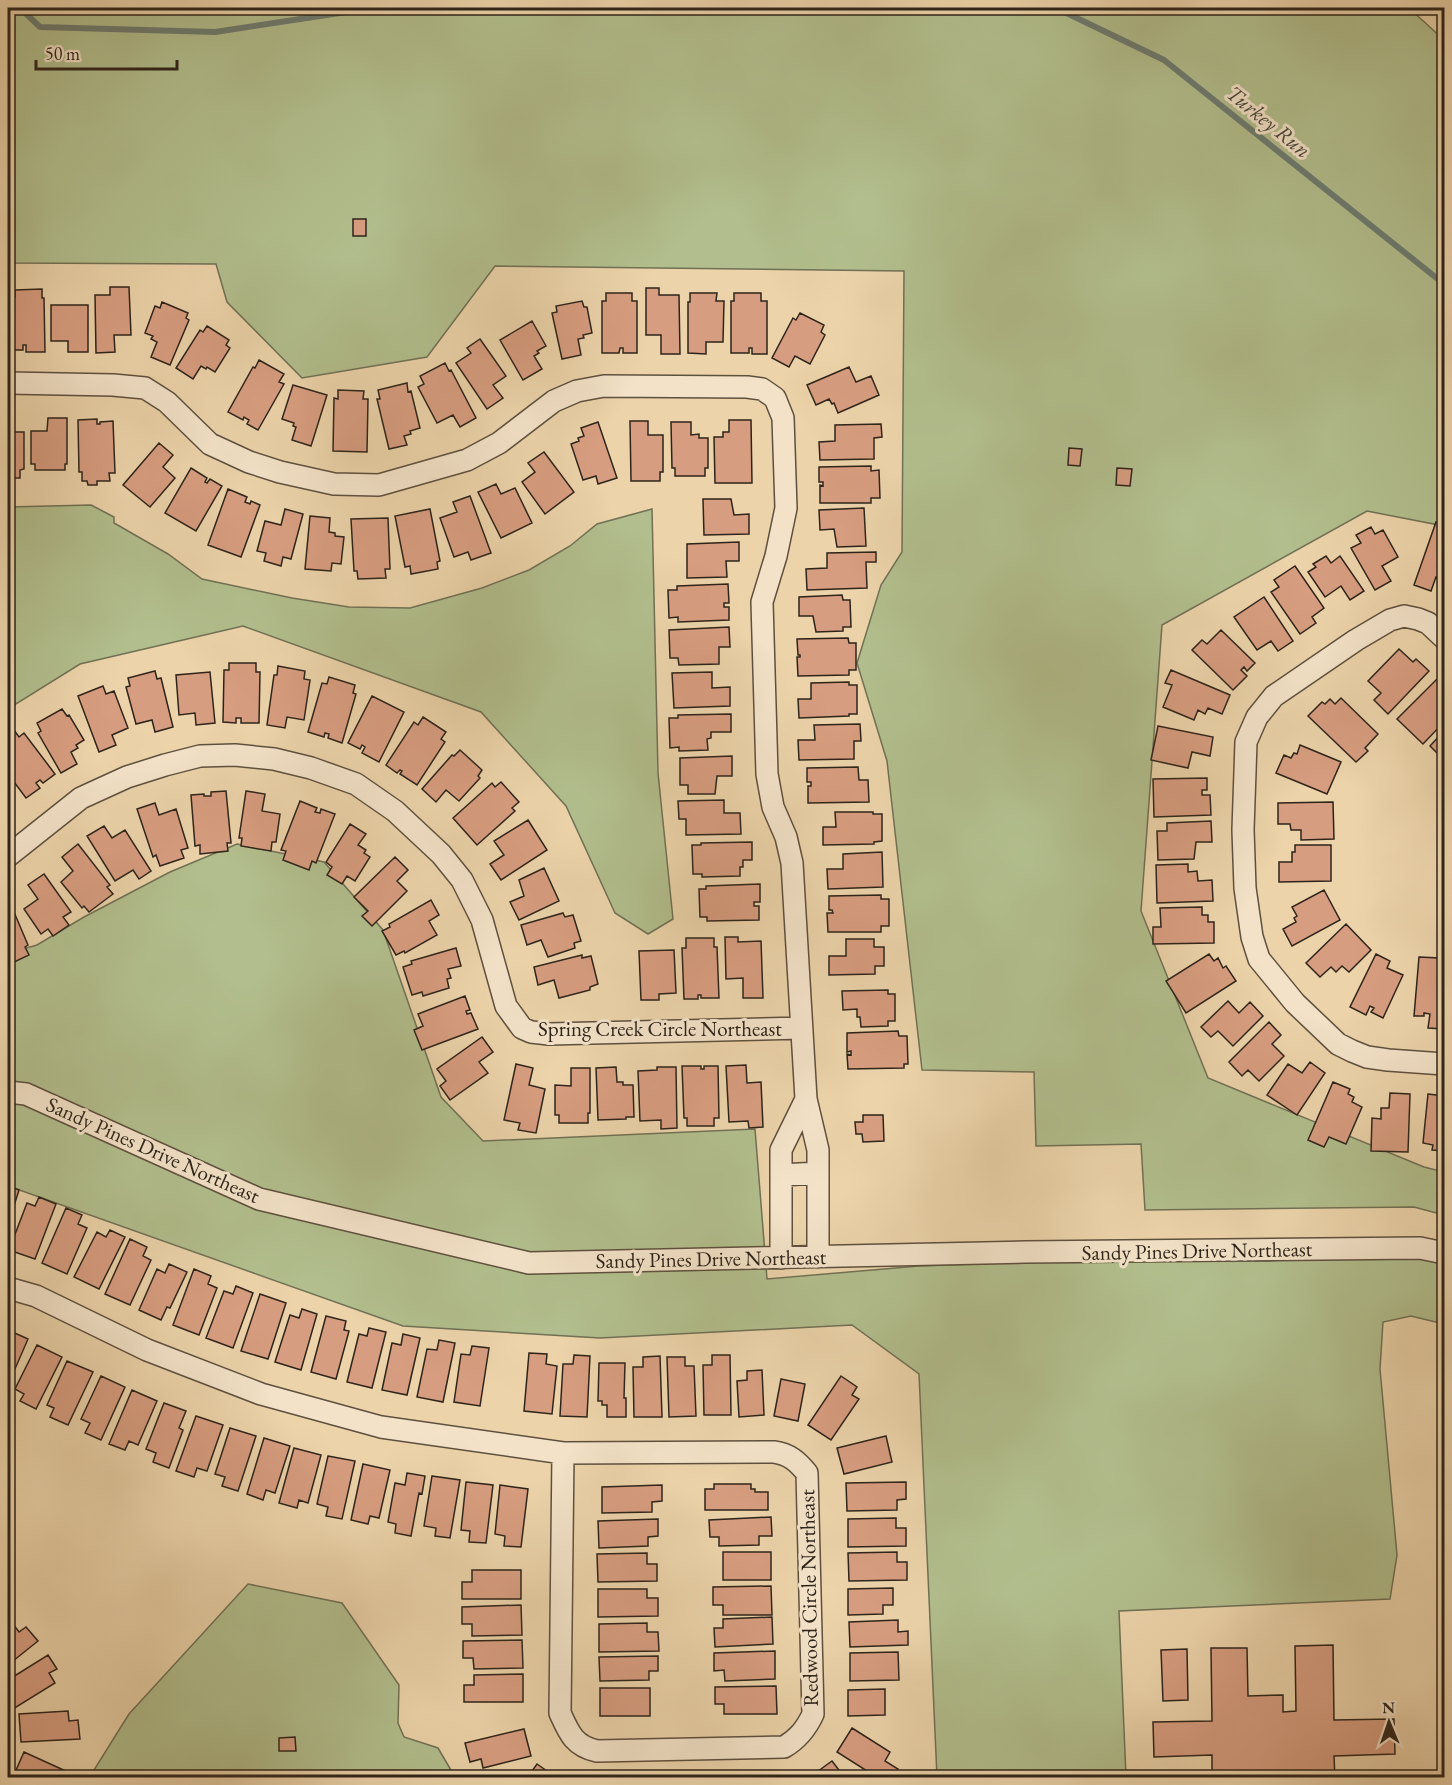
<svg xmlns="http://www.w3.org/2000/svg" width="1452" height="1785" font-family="'EB Garamond',serif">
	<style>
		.green { fill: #b2be8d; stroke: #707154; stroke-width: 1.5 }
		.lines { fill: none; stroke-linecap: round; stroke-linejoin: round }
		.stream { stroke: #6e7c71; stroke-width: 6 }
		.building { fill: #d79d80; stroke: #2e241a; stroke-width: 1.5 }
		.minor-casing { stroke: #5e503e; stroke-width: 24 }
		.minor { stroke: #f3e2c8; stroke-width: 21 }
		.labels { text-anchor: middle; stroke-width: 6; stroke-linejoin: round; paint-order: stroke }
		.street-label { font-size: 21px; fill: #2e241a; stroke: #f3e2c8 }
		.water-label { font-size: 22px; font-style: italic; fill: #49493e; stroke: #f3e2c8 }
	</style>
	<rect width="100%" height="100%" fill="#ecd3aa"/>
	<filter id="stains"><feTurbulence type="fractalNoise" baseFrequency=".00333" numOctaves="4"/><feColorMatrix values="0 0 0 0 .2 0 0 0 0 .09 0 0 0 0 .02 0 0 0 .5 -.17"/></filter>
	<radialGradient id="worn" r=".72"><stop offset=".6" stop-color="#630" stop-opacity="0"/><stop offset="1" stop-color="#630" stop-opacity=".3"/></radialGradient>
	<path class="green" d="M8,8h1401l35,32v486l-77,-15 -205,114 -21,286 67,167 216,89 20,5v43l-30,-8 -269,3 -4,-66 -105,2 -2,-74 -112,-2 -35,-309 -30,-98 24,-78 21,-33 2,-281 -409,-5 -68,91 -125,21 -75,-76 -11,-38 -208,-1z
		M91,505l23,12v6l54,31 34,25 90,19 57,9 61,1 72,-20 47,-18 41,-24 27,-22 55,-15 6,264 15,146 -25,15 -33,-21 -49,-107 -85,-94 -238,-86 -163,38 -72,45v-202z
		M237,844l87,18 59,68 58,167 42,44 272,-12 12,150 152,-13 139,-5h211l151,-13 24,10v66l-33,-8 -28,6 -3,47 17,186 -7,44 -271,12 7,166h-189l-18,-403 -67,-49 -252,13 -197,-12 -395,-140v-233l29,-8 47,-28 86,-45z
		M248,1584l94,19 57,82 -1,38 6,14 34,11 17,29 -366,1 40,-64z"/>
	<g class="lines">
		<path class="stream" d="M20,8l20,19 175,5 158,-24
			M1056,8l108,52 280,224"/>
	</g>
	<path class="building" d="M353,219h13v17h-13z
		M110,287h19l2,48h-17l1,17 -19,1 -1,-58h15z
		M646,288h13v7h20l1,59h-19v-19h-15z
		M42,289v9h2l1,54h-19v-7h-3v5h-14v-53h6v-7z
		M606,293h26v8h5v52h-14v-5h-3l-1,5h-17v-52h4z
		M690,293h27l-1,8h8l-1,41h-17v12l-18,-1v-51h2z
		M734,293h27v8h6v53h-15v-6h-3v5h-18v-52h3z
		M582,301l2,6h3l5,26 -9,2 1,3 -6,1 3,16 -19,4 -10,-46 5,-1 -1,-6z
		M162,302l26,11 -2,5 3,2 -19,45 -19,-8 6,-15 -6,-3 2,-3 -8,-3 10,-27 5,2z
		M51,305h37v47h-20v-11h-17z
		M800,313l24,12 -3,7 4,3 -15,29 -15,-8 -6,11 -17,-9 21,-40 3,2z
		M532,321l14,25 -9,5 2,2 -5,3 8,13 -19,11 -23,-40z
		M207,326l22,14 -3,5 4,3 -15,24 -8,-5 -1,2 -5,-3 -8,13 -17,-11 24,-38 3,2z
		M480,339l26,37 -13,9 10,13 -16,11 -31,-46 15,-10 -4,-5z
		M259,360l25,14 -5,8 5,2 -26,46 -11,-6 2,-4 -5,-3 -1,3 -15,-8 25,-45 2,1z
		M445,363l4,8 2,-1 25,48 -16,9 -7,-12 -16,8 -19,-36 6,-3 -4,-8z
		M849,367l7,15 15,-6 8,19 -41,18 -4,-10 -2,1 -3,-5 -13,6 -9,-20z
		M407,383l1,9 3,-1 9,37 -10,3 1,3 -7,2 3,9 -18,4 -12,-50h3l-2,-9z
		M293,385l34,10 -16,51 -19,-6 4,-13 -3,-1 1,-3 -12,-4z
		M338,390l26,1 -1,8h5l-1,53 -34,-1 1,-53 4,1z
		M48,418h19v46h-2v6h-30v-6h-4v-33h16z
		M8,419v13h16v37l-4,1v8h-12z
		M97,419v5h3v-2l13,-1 2,52h-6l1,8h-13v4h-9l-1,-4h-5v-9h-3l-1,-52z
		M729,420h22l1,63h-37l-1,-46h9v-5h6z
		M630,421h18v14h15v37h-3v9h-29z
		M598,422l19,56 -19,6 -2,-8 -13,4 -12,-36 8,-3 -1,-3 6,-2 -3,-8z
		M671,422h20v13l8,-1v4h9v30h-3v8h-30v-8h-3z
		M881,424l1,13 -8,1v21l-54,1 -1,-18 16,-1v-16z
		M159,443l14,12 -10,12 12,11 -25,29 -27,-22z
		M1069,448l13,1 -2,17 -12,-1z
		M544,452l30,40 -29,22 -23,-32 13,-10 -7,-9z
		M871,466v5l8,-1 1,28h-9v5h-51v-18l3,1v-4h-4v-15z
		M191,468l16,10 -2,4 2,1 3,-4 12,7 -26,45 -31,-18z
		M1117,468l15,1 -2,17 -14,-1z
		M496,484l5,10 14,-6 17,35 -31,15 -23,-46z
		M228,489l19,8 -2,5 5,2 1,-3 9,4 -19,52 -33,-12z
		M470,496l21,57 -20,7 -3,-8 -14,5 -14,-39 17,-6 -4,-10z
		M703,499h28l3,16 15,-1v20l-45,1z
		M864,508l2,38 -29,1 -3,-18 -14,1 -1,-20z
		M285,509l18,5 -12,45 -8,-2 -2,9 -17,-5 2,-8 -9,-2 8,-30 16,4z
		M430,509l10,52 -3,1 1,7 -27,5 -1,-8 -5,1 -10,-51z
		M310,516l20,2 -1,14 6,1v3l9,1 -3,27 -9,-1 -1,8 -26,-2z
		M388,518l2,51h-5l1,9 -28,1 -1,-8h-3l-3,-52z
		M1436,522l8,2v56l-8,-3 -5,14 -17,-6z
		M1371,527l4,7 8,-4 15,27 -16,9 9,15 -16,9 -24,-42 10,-5 -5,-8z
		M739,542v19h-13l1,16 -40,1v-34z
		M876,552v10h-10l1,26 -60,2 -1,-21 21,-1v-15z
		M1326,556l5,7 9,-7 24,35 -14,9 -9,-14 -16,11 -17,-25 8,-5 -3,-3z
		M1295,566l29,42 -12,9 4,6 -16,11 -29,-42 8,-5 -5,-7z
		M728,584l1,19h-5v4h5v13l-51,2v-5l-9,1 -1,-28h9v-4z
		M842,595l1,5h7l1,27h-8v4l-27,1 -3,-16h-14v-19z
		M1264,597l29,44 -15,10 -7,-10 -14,9 -23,-33z
		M729,627l1,20h-11v17l-40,1 -1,-7h-8l-1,-28z
		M1221,630l34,33 -8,8 -3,-4 -3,3 6,6 -14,14 -41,-40 10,-10 5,4z
		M848,638l1,5h7v27h-7v5l-51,1 -1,-19h3v-2h-2l-1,-16z
		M1399,649l14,13 3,-3 13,12 -41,43 -14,-14 7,-7 -13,-12z
		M229,663h27v9h4l-1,51h-18v-5h-5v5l-13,-1 1,-52h5z
		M278,666l27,5 -1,8 6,1 -6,40 -17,-3 -2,11 -18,-3 7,-50h3z
		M1171,670l59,25 -8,19 -14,-6 -3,6 -7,-4 -4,10 -31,-13 9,-22 -7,-2z
		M155,671l2,8 4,-1 12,49 -18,5 -3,-12 -16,4 -10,-37 4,-1 -2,-8z
		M210,672l5,51 -19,2 -1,-12 -16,2 -3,-40z
		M712,672v16l18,-1v19l-56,2 -2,-35z
		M329,677l26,8 -2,8 3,1 -14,49 -14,-5 1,-4 -4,-1 -1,4 -16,-5 14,-49 5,1z
		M1437,679l7,8v10l-5,5 5,6v14l-21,22 -26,-25z
		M849,682v3h8v29h-8v2l-50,2 -1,-19h13v-16z
		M103,686l3,8 8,-3 14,37 -16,7 4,10 -17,7 -21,-56z
		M372,696l32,16 -25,50 -17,-9 3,-6 -3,-2 -2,4 -12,-6z
		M1341,698l37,36 -13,14 3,3 -12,11 -48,-46 14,-14 3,2 5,-5 5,5z
		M62,709l5,7 2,-1 15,25 -8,5 2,3 -7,4 6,12 -16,9 -23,-40 3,-2 -4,-8z
		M731,714v18h-20v6l-4,1 1,11 -29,1v-4l-9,1 -1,-30h9v-3z
		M423,717l23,15 -5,7 4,3 -28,43 -17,-11 2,-3 -2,-1 -3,3 -11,-8 28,-43 4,3z
		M860,724l1,17h-7v18l-55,1 -1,-20h17l-1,-15z
		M1158,726l55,11 -3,19 -18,-4 -4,16 -37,-8z
		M14,730l5,7 5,-4 31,41 -12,9 -3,-3 -4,3 4,5 -14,10 -18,-24v-39z
		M1444,731v29l-14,-14z
		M1300,745l41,17 -14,32 -51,-21 8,-18 7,3 3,-5 3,1z
		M460,750l22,20 -4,6 2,2 -21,23 -13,-11 -10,12 -14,-13 30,-34 2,1z
		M732,756v20h-15l-2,18h-27v-9h-8v-27z
		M858,767l1,13h9l1,22 -61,1v-17h3v-4h-4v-14z
		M1207,778v12h-5v5h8l1,20 -57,2 -1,-38z
		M501,782l18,20 -7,6 3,3 -38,34 -24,-27 39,-35 3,4z
		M226,791l5,52h-4l1,8 -28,3v-9l-5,1 -4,-51 13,-1v2h7v-4z
		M246,791l19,3 -3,17 18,3 -4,28h-4l-1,9 -30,-5 1,-8h-3z
		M724,800v13h16l1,21 -55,1v-16h-7l-1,-18z
		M300,801l17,7 -2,4 5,1 1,-4 14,5 -19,49 -4,-2 -3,9 -26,-10 3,-9 -5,-1z
		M1333,802l1,37 -33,1v-10h-10l-1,-6h-12v-21z
		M155,803l4,12 17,-6 12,39 -7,2 3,8 -24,8 -4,-11 -3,2 -16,-48z
		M835,812h38v2h9v27l-8,1v2l-51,1v-18h13z
		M528,820l19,30 -46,30 -11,-16 14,-9 -10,-14z
		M1211,821l1,21h-16l-2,17 -36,1 -1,-29h10v-8z
		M350,824l16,10 -8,11 8,5 -2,3 6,4 -15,24 -8,-5 -5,8 -15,-9 5,-8 -6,-5z
		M104,826l8,12 13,-8 26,41 -12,8 -6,-9 -18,11 -28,-45z
		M752,842v18h-9v7h-3v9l-38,1v-3h-9l-1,-29h9v-2z
		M78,844l32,41 -3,2 6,7 -24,18 -5,-6 -2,2 -21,-26 12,-11 -11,-14z
		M1295,845h36v36l-52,1v-20h13v-10h3z
		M882,852l1,35 -55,2 -1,-20h16v-15z
		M395,857l13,13 -11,11 10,10 -35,35 -10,-10 6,-5 -14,-14z
		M1188,864v8l9,-1 1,10 14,-1 1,21 -56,2 -1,-38z
		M544,868l15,33 -40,19 -9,-18 14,-6 -5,-16z
		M44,874l27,38 -8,5 6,8 -16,11 -5,-7 -7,5 -17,-25 14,-10 -10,-14z
		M760,884v18h-6v4h5v14l-52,1v-4h-7l-1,-28h7v-3z
		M1324,890l16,30 -48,26 -9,-17 13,-7 -2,-4 3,-2 -5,-9z
		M881,895v4h8v27h-8v6h-53l-1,-19h6l-1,-3h-3v-14z
		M8,898l20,47 -3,2 4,8 -19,9 -2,-6z
		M431,900l8,15 -10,6 8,14 -32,18 -1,-2 -8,4 -14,-24 8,-4 -1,-3z
		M1202,907v8h6v7h6v21l-61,1v-17h8l-1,-19z
		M563,913l2,4 8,-2 8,26 -7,2 1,5 -27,9 -7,-17 -14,5 -6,-20z
		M1346,924l25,26 -22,22 -7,-6 -6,6 -5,-5 -11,10 -14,-14z
		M725,937h13v5l23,-1 2,57h-20v-20l-17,1z
		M686,938h28v9h3l2,51h-18v-3h-3v4h-14l-2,-51h4z
		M846,939h28v8h10v19h-9v8l-46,1v-19h17z
		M456,948l5,18 -13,3 3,9 -4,1 2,9 -26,8 -1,-4 -10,3 -9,-28 9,-3 -1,-3z
		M674,950l2,43 -17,1v6h-18l-2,-49z
		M1209,954l5,7 4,-3 5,10 3,-2 10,15 -50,32 -20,-32z
		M1376,954l14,7 -3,7 16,7 -20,43 -12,-6 3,-4 -4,-2 -4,9 -16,-8z
		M582,955v3l9,-2 7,28 -8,3v3l-31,8 -5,-18 -16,5 -4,-18z
		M1419,957l20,1 -1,12h6v59l-16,-1 2,-14 -6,-1v3h-10z
		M888,990v4h7v27h-7v5l-27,1 -1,-10h-3v-8l-14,1 -1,-19z
		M465,996l5,14 -4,1 1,3 4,-1 7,16 -56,21 -8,-20 9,-4 -5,-12z
		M1228,1001l11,12 11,-11 13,14 -30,30 -15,-15 -7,6 -10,-10z
		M1269,1022l12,13 -9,9 12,12 -25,25 -11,-11 -6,6 -13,-14z
		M898,1031l1,5h8l1,28h-4v4l-56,1 -1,-15 4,1v-4l-4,1v-19z
		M482,1037l11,15 -14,10 9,11 -38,27 -10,-14 6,-5 -9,-12z
		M1310,1062l15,11 -28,42 -30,-20 21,-31 14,9z
		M516,1064l17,4 -4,17 16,4 -9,44 -18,-3 2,-7 -16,-3z
		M746,1065l1,18 14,-1 2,45 -14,1 -1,-7 -19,1 -3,-56z
		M682,1066h19v3h3v-3h14l1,52h-5v8h-27v-8h-3z
		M616,1067l1,15h6v3h10l1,32h-8v2l-28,1 -2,-52z
		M657,1067h19l1,61 -16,1v-9l-21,1 -2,-50 19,-1z
		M571,1068h19v45h-2v10h-29v-8h-4v-30l16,1z
		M1333,1082l17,7 -2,5 6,3 -2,5 10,5 -16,37 -17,-7 -5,10 -16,-7z
		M1390,1093l20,1 -2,58 -37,-1 1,-33 9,1v-11h8z
		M1428,1094l16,2v55l-12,-1 1,-5 -10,-2z
		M863,1115h20l1,26 -21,1 -1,-8h-6l-1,-12h8z
		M8,1186l11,4 -11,35z
		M39,1197l17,7 -21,55 -26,-9 18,-47 8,3z
		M66,1208l16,7 -4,9 9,4 -20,46 -25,-11z
		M110,1230l15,7 -26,52 -25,-12 23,-45 9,5z
		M130,1239l17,8 -4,9 8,4 -21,45 -25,-11z
		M169,1264l18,8 -17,36 -3,-1 -6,13 -22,-10 18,-41 8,4z
		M194,1269l17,7 -3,8 9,4 -18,47 -26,-10z
		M236,1286l17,7 -20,55 -27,-10 18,-47 9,3z
		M260,1294l26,9 -18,56 -27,-8z
		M302,1309l15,5 -16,56 -26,-8 15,-47 9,3z
		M326,1316l20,5 -2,9 5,1 -13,48 -25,-7z
		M369,1328l17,4 -14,56 -25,-6 12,-48 8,2z
		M8,1330l20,9 -20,46z
		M403,1334l17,4 -13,57 -25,-5 10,-47 9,2z
		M439,1340l16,3 -12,59 -26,-5 10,-48 10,1z
		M37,1345l25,12 -26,52 -16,-8 4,-7 -9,-5z
		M472,1346l17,2 -9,58 -26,-4 7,-48 9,1z
		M529,1353l18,1 -1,10 11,2 -5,48 -28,-3z
		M574,1355l16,1 -3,61 -27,-1 3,-52h10z
		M712,1355h18l1,60h-27l-1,-50h9z
		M660,1356l2,61h-28l-1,-50h10v-10z
		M667,1357h18v9h9l2,50 -27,1z
		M67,1361l26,11 -25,53 -18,-8 4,-9 -7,-3z
		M599,1363h26l-1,35h2v19h-19v-12h-5v-4h-4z
		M762,1370l2,45 -25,2 -2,-36 10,-1v-9z
		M101,1376l24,11 -24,53 -16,-7 5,-10 -9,-4z
		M841,1376l16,11 -5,8 7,4 -28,41 -23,-15z
		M781,1379l24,5 -7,37 -24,-5z
		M132,1390l25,11 -19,44 -9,-4 -4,9 -16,-6z
		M164,1403l22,8 -7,17 4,2 -14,38 -16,-6 3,-9 -10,-4z
		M196,1416l27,9 -16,46 -10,-3 -3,9 -18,-6z
		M230,1428l26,8 -18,55 -16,-5 3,-9 -10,-3z
		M886,1436l6,26 -48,12 -7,-26z
		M264,1438l26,8 -15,47 -9,-3 -3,10 -16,-6z
		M294,1448l27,7 -13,48 -9,-3 -2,8 -18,-5z
		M328,1456l27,5 -13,58 -16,-3 2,-9 -11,-3z
		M363,1464l27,6 -11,48 -9,-2 -2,8 -17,-4z
		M407,1473l18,3 -3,18 -3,-1 -8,43 -16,-3 1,-9 -8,-2 7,-39 10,2z
		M432,1476l28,4 -10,58 -15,-2 1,-8 -12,-2z
		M466,1482l27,3 -7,58 -17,-1 1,-11 -9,-1z
		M906,1482v17l-9,1v10l-50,1 -1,-28z
		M714,1484h37v5h4v3h13v18h-63v-21h9z
		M500,1485l28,4 -7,58 -17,-1 1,-10 -10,-2z
		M662,1485v16l-10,1v10l-50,1v-26z
		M771,1517l1,19h-13v9l-40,1v-9h-9l-1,-17z
		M896,1518v10h10v18l-58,1v-28z
		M658,1519v17l-10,1v9l-49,2 -1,-27z
		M723,1552h48v28h-48z
		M897,1552v10h10v18l-58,1 -1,-28z
		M647,1553v11h10v17l-59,1 -1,-28z
		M472,1570h49v29h-59v-17h10z
		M771,1586l1,29h-49v-10h-10v-18z
		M893,1588v17h-10v9l-35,1v-26z
		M598,1589h49v9h11v18l-60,1z
		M521,1605l1,30 -50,1v-12h-10v-17z
		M772,1617l1,27 -58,3 -1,-19h9v-9z
		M898,1620v12l10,-1v14l-58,2 -1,-25z
		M647,1623v9h11l1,19 -60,1v-28z
		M13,1624l6,8 7,-5 12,14 -30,24v-36z
		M522,1640l1,28 -49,1 -1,-11h-10v-17z
		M1333,1645l1,75 60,-1 1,35 -61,2 1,22h-123v-23l-58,2 -1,-35 59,-1 -1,-73h36l1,48 35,-1v17l13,-1 -1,-65z
		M1187,1649l1,51 -25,1 -2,-51z
		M775,1651v28l-50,2 -1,-11 -10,1v-18z
		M898,1652l1,28 -49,1v-28z
		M48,1655l9,14 -8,4 6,10 -42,26 -5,-8v-21z
		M658,1656v15h-9v9l-49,1 -1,-24z
		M523,1674v28h-59v-17h10v-10z
		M776,1686l1,28h-53v-10h-9v-17z
		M600,1688h50v28h-50z
		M885,1689v26l-37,1v-26z
		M68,1711l1,10 9,-1 2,19 -59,3 -2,-28z
		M852,1728l38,24 -5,9 13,8 -5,9h-15l-41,-26z
		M524,1729l7,27 -48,12 -2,-9 -11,3 -5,-19z
		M295,1737l1,14h-17v-13z
		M24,1752l46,21 -2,5 -55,-1z
		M832,1761l13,17h-34l-1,-1z
		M537,1764l20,14h-30z"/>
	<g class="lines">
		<defs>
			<path id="minor" d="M8,383l105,2 32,3 22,14 43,42 39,18 31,10 54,12 45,1 88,-25 32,-17 55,-42 23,-10 27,-5 143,1 15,2 13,9 8,20 3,90 -10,48 -14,46 5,172 6,33 13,30 6,26 14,236 12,51v107
				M1444,638l-16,-15 -10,-4 -14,-3 -14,4 -34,20 -82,56 -17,21 -11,25 -3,88 2,58 7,49 7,22 36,44 43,41 14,7 15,6 21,3 56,4
				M8,856l73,-58 46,-21 38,-12 35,-9 35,-1 39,4 37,9 45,16 39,27 46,43 21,26 20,40 24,86 16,22 9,4 18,2 252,-6
				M8,1092l18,2 233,105 270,64 496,-11 395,-4 24,5
				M781,1175l37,-2
				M781,1258v-108l25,-51
				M8,1288l28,8 111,54 114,44 120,33 182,26 211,-1c15,2 23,9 33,21l6,241c-7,15 -15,25 -29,33l-187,4c-23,-5 -28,-18 -37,-38l3,-260"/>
		</defs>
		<use href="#minor" class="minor-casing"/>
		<use href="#minor" class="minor"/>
	</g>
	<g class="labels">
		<g class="street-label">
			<text x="660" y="1036">Spring Creek Circle Northeast</text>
			<text transform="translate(153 1150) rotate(24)" y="7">Sandy Pines Drive Northeast</text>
			<text transform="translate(1197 1251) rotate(-1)" y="7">Sandy Pines Drive Northeast</text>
			<text transform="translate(711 1259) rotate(-1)" y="7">Sandy Pines Drive Northeast</text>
			<text transform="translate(809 1598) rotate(-91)" y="7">Redwood Circle Northeast</text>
		</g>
		<g class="water-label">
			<text transform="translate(1269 121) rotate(39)" y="8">Turkey Run</text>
		</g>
	</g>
	<rect width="1452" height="1785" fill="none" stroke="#ecd3aa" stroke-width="30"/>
	<rect x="9" y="9" width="1434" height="1767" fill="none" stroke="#2e241a" stroke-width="3"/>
	<rect x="15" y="15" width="1422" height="1755" fill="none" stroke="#2e241a" stroke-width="1.5"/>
	<g transform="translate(1389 1722) rotate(358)" stroke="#f3e2c8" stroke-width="4.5" paint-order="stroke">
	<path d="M0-4.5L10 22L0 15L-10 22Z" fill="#2e241a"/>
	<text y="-9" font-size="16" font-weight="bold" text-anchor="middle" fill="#2e241a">N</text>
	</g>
	<path d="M36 60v9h141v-9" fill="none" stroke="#2e241a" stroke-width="3"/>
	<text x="45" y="60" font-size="18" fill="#2e241a" stroke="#f3e2c8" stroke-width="4.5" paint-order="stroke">50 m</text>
	<rect width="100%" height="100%" filter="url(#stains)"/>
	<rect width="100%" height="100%" fill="url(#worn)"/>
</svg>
